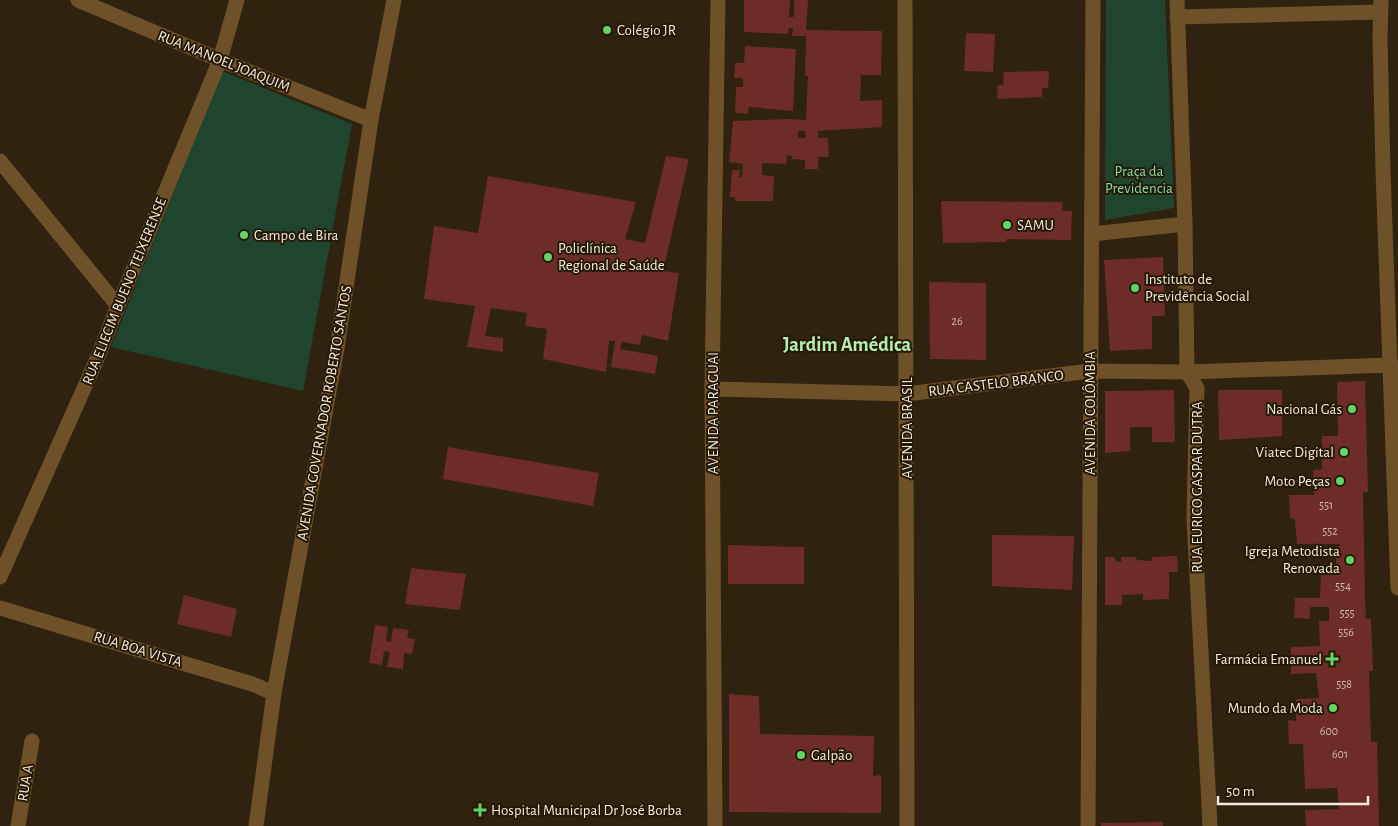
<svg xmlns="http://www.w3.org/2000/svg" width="1398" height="826" font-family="'Alegreya Sans',sans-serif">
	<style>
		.green { fill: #1f452f }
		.building { fill: #6d2c25; fill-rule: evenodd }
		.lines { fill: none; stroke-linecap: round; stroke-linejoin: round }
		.street { stroke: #6e5128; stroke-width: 15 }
		.poi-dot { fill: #64d467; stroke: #251906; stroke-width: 2 }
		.labels { text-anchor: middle; stroke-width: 4; stroke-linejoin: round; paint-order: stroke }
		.number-label { font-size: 12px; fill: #d2bab0 }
		.poi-label { font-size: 15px; fill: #f3eade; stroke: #251906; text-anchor: start }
		.street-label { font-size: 15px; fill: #f3eade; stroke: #251906 }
		.park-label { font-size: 15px; fill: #7cdea4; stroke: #251906 }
		.district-label { font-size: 20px; font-weight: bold; fill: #b4eeb3; stroke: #251906 }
	</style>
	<rect width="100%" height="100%" fill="#2f220f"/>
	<path class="green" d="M1106,0h59l9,208 -69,12z
		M222,71l130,53 -49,267 -192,-44z"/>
	<path class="building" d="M744,0h46l-1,17h5v-17h14l-2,30 76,1 -1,44h-20l-1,26 22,-1v27l-64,4v7h10l1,19h-11v12h-13v-9l-13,-1v-3l-5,-1 -1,9 -24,-1v12l12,1 -1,25h-38v-4h-5l2,-27h8l-1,7h3l1,-13 -14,-2 4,-41 55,-2 18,1 2,-44h-3l1,-40h-14l1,-8h-4l-1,6 -44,-2zM798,131h7l1,7h-8z
		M966,33l29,1 -2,38 -29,-1z
		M745,46l51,3 -3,62 -44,-4 -1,7 -13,-1 1,-26h7v-9h-9l1,-15h9z
		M1049,71l-1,17h-6v9l-45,2 1,-14h5l1,-13z
		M666,156l23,3 -26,112 16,2 -11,68 -26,-6 -2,10 -18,-3 -2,7 38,7 -3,18 -44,-7 4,-26h-6l-3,31 -63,-13 4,-30 -22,-3 2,-13 -36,-5 -6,28 18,2v14l-36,-5 8,-41 -51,-7 10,-73 44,7 10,-57 148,26 -11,37 20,4z
		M941,201l122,1 -1,9h10l-1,29 -64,-1 -1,3 -63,1z
		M1163,257l2,59h-13v33l-42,2 -6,-91z
		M929,282l57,1v77l-56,-1z
		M1365,381l3,111h-5l2,106 1,21h5l2,52h-4l2,71h6l2,84h-73l-1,-16 34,-1 -2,-21 -32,1 -2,-45h-14l-1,-24 8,1v-22l23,-1 -3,-25 -25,1v-27l29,-1 -1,-25h10v-14h-19v12l-16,-1 1,-20h25l1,-23h15v-28l4,-1v-2h-43l-2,-25 -5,-1 -1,-23h25l-1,-25 9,-1v-33h16l-1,-54z
		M1174,390l1,52h-23v-15h-22v24l-25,2v-62z
		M1218,390h64v46l-63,4z
		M448,447l151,26 -6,33 -150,-27z
		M992,535l82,1 -2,54 -80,-4z
		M728,545l76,2v37h-76z
		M1177,556l1,16h-9v27l-26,1v-6l-21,1v10h-17v-48h10v4l6,1v-5h15l1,3 15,1v-4z
		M411,568l55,6 -6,36 -55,-6z
		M184,595l53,14 -6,28 -54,-13z
		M375,625l13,2 -2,14 5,1 2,-14 16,2 -2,8 8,1 -3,15 -8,-1 -1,16 -16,-2 3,-15 -6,-1 -2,14 -13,-2z
		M729,694l30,2 1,38 114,2 -1,40 8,-1v38l-152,-1z
		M1163,822v4h-62v-3z"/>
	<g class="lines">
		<path class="street" d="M78,0l142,60 151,60
			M905,0l2,826
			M1177,0l8,224 2,148 10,16 -3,130 16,308
			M1381,0l-1,37 3,134 15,417
			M1177,17l204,-5
			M0,161l118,145
			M1092,234l93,-10
			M712,389l195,5 183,-23 97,1 203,-7 8,4
			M0,577l97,-218 21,-53 102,-246 17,-60
			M0,608l252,76 22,9
			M18,826l14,-85
			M256,826l18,-133 63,-345 34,-228 23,-120
			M715,826l-3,-437 6,-389
			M1088,826l5,-826"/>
	</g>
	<g class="poi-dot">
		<circle cx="607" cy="30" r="5"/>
		<circle cx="1007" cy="225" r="5"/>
		<circle cx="244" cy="235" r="5"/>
		<circle cx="548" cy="257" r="5"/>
		<circle cx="1135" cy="288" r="5"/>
		<circle cx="1352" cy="409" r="5"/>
		<circle cx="1344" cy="452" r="5"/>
		<circle cx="1340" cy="481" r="5"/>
		<circle cx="1350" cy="560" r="5"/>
		<path d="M1329.5 651.5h5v5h5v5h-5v5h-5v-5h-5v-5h5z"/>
		<circle cx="1333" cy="708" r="5"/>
		<circle cx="801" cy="755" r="5"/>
		<path d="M477.5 802.5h5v5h5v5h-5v5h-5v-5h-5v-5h5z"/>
	</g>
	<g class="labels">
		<g class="number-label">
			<text x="957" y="325">26</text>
			<text x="1326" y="509">551</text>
			<text x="1330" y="535">552</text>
			<text x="1343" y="590">554</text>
			<text x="1347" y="617">555</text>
			<text x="1346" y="636">556</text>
			<text x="1344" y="688">558</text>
			<text x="1329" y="735">600</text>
			<text x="1340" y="758">601</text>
		</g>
		<g class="poi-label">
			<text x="617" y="35">Colégio JR</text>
			<text x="1017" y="230">SAMU</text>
			<text x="254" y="240">Campo de Bira</text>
			<text x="558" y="253">Policlínica<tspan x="558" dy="17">Regional de Saúde</tspan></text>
			<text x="1145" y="284">Instituto de<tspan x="1145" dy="17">Previdência Social</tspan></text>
			<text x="1342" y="414" text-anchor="end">Nacional Gás</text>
			<text x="1334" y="457" text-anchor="end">Viatec Digital</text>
			<text x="1330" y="486" text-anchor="end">Moto Peças</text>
			<text x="1340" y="556" text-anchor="end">Igreja Metodista<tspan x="1340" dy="17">Renovada</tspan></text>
			<text x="1322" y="664" text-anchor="end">Farmácia Emanuel</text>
			<text x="1323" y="713" text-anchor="end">Mundo da Moda</text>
			<text x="811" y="760">Galpão</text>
			<text x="491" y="815">Hospital Municipal Dr José Borba</text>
		</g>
		<g class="street-label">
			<text transform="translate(224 61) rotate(22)" y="5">RUA MANOEL JOAQUIM</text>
			<text transform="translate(124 291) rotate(-68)" y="5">RUA ELIECIM BUENO TEIXERENSE</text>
			<text transform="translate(996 383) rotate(-7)" y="5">RUA CASTELO BRANCO</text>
			<text transform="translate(324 413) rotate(-80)" y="5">AVENIDA GOVERNADOR ROBERTO SANTOS</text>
			<text transform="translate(713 413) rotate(-90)" y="5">AVENIDA PARAGUAI</text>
			<text transform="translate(1090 413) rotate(-90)" y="5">AVENIDA COLÔMBIA</text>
			<text transform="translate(907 428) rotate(-90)" y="5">AVENIDA BRASIL</text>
			<text transform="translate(1197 487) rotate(-90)" y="5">RUA EURICO GASPAR DUTRA</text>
			<text transform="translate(138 649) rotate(17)" y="5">RUA BOA VISTA</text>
			<text transform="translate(25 783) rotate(-81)" y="5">RUA A</text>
		</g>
		<g class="park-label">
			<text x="1139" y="176">Praça da<tspan x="1139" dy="17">Previdencia</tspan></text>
		</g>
		<g class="district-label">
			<text x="847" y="351">Jardim Amédica</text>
		</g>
	</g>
	<path d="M1218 796v8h150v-8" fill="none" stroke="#f3eade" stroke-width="2.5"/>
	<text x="1226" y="796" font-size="15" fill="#f3eade" stroke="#251906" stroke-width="4" paint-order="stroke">50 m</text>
</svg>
